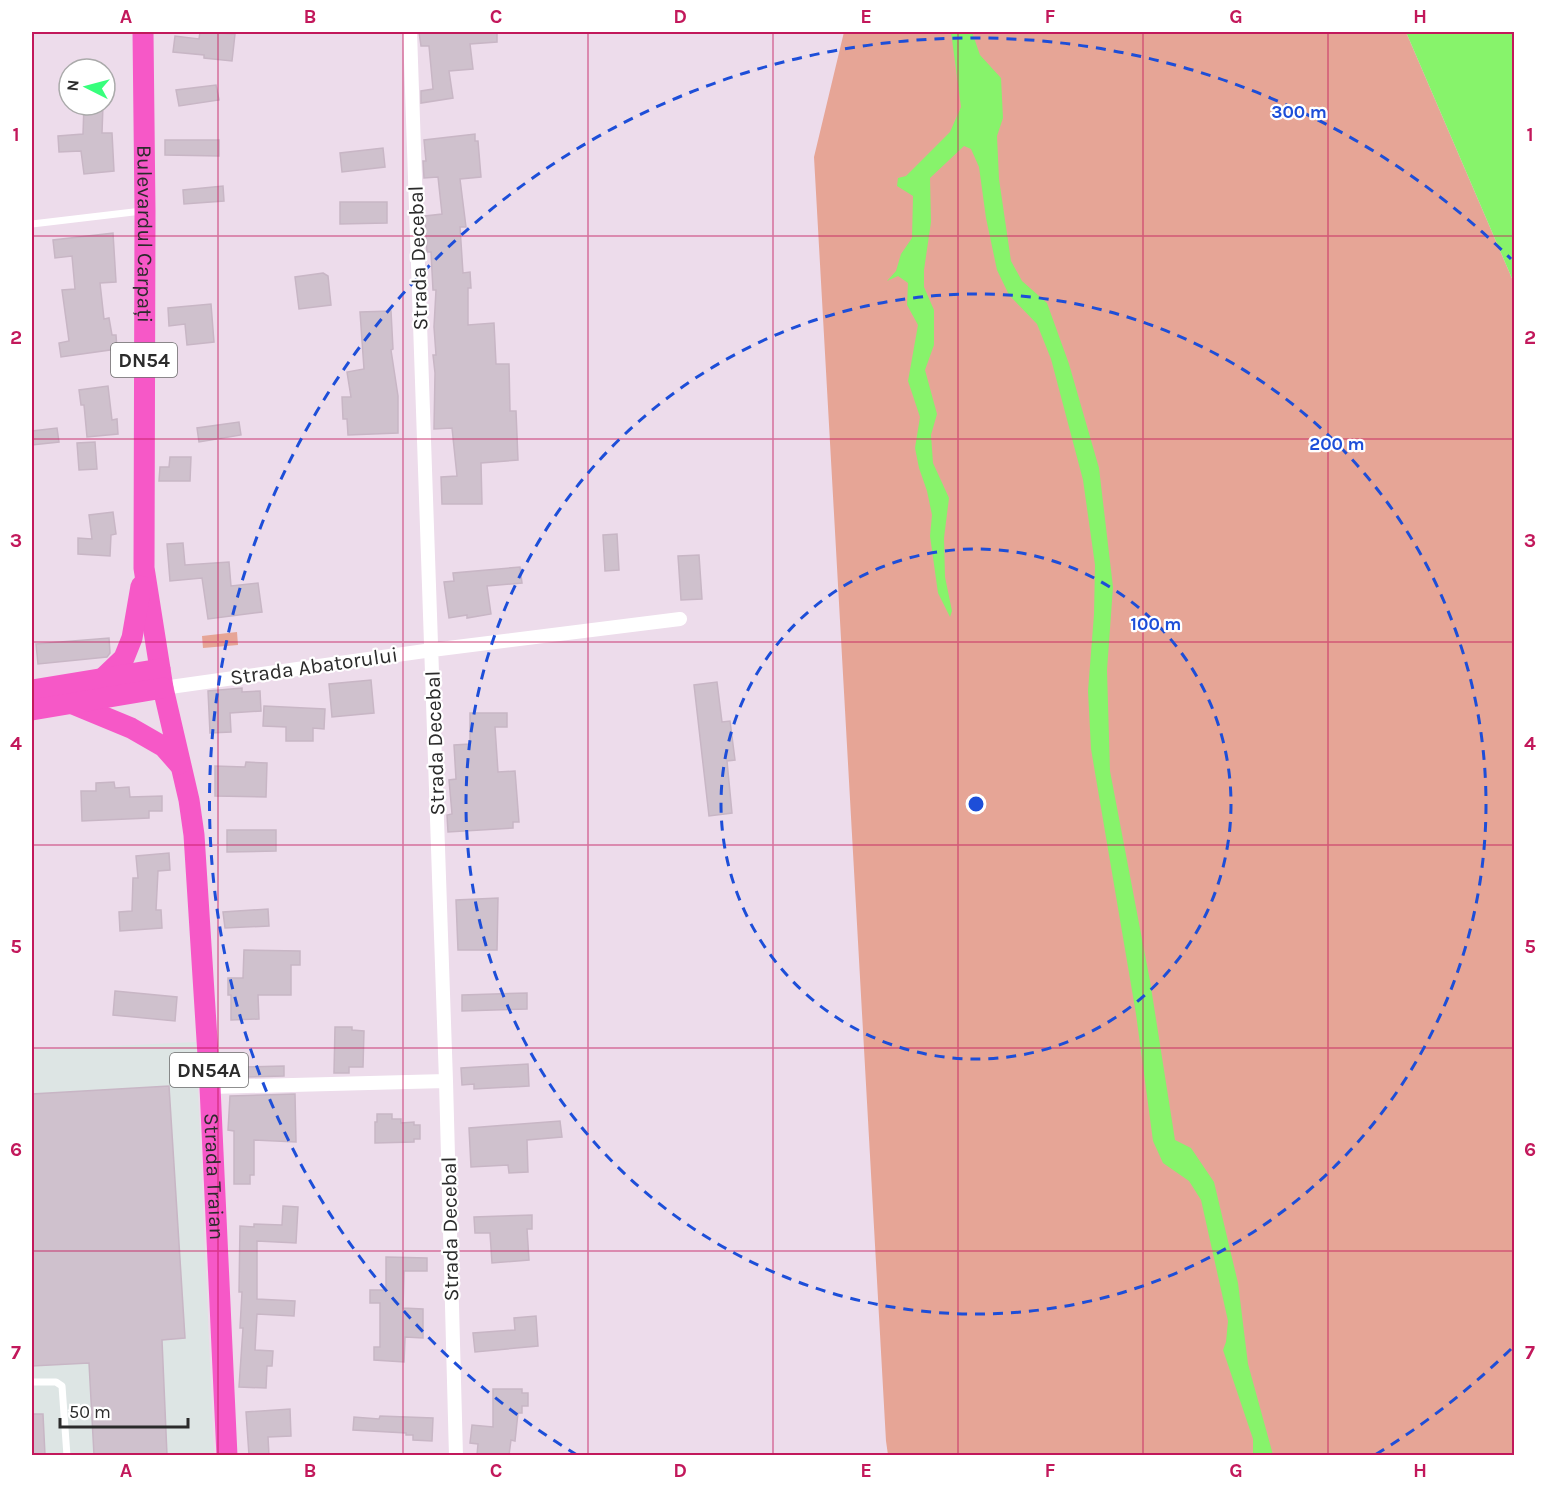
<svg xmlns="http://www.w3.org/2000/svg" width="1546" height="1487" font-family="Karla,sans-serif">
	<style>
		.industrial { fill: #dde5e4 }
		.green { fill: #e6a596 }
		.water { fill: #87f36b }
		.building { fill: #cfc1cd; stroke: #c8b6c5; stroke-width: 1.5 }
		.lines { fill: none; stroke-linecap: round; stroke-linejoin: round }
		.service { stroke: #fff; stroke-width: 7 }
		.minor { stroke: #fff; stroke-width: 14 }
		.primary { stroke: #f658c7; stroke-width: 21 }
		.grid { fill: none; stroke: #c2185b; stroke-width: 1.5; stroke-opacity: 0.55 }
		.ring { fill: none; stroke: #1d4ed8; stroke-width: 3; stroke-dasharray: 10 8 }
		.labels { text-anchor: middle; stroke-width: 4.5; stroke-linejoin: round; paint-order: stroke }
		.shield { fill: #fff; stroke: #6b6b6b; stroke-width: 1.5 }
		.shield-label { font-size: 20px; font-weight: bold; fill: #2b2b2b }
		.street-label { font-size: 21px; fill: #2b2b2b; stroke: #fff }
		.centre { fill: #1d4ed8; stroke: #fff; stroke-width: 3 }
		.ring-label { font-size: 18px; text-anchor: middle; font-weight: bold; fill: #1d4ed8; stroke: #fff; stroke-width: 4.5; stroke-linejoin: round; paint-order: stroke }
		.neatline { fill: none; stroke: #c2185b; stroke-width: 2 }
		.grid-label { font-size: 20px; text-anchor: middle; font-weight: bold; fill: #c2185b }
	</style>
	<rect width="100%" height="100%" fill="#eddceb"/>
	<path class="industrial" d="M196,1042l18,413h-182v-405z"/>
	<path class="green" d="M844,32h562l108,251v1172h-626l-2,-14 -72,-1284z
		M237,632l1,13 -35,3 -1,-12z"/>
	<path class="water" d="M951,32h21l8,23 21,23 2,40 -6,18 2,43 12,82 11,20 25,22 22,61 30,104 14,119 -6,83 3,101 40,210 25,159 16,8 23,34 24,101 10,81 25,91h-20v-16l-30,-89 3,-8 2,-21 -27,-121 -12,-19 -26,-18 -10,-22 -17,-127 -45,-265 -3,-58 6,-77 1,-49 -12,-85 -32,-121 -14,-35 -28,-29 -12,-25 -11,-52 -7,-51 -8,-18 -7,-3 -34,32 1,44 -7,48v17l10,23v35l-9,25 12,44 -6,21 2,28 16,35 -5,40 1,39 7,34 -2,6 -12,-24 -8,-57 2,-21 -5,-24 -8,-23 -4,-20 5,-31 -12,-36 10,-56 -11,-20 1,-22 -10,-7 -11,5 9,-10 5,-17 11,-16 1,-42 -16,-10 1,-8 8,-2 44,-44 11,-25z
		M1406,32h108v251z"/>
	<path class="building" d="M200,32l35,2 -3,27 -28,-3v-3l-31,-3 2,-16 24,3z
		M419,32h78v10l-27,2 3,25 -24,2 4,27 -32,5v-12l12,-2 -4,-43h-8z
		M216,85l3,15 -40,6 -3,-16z
		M84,105h19l-1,28h10l2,38 -30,3 -3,-23 -22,1 -1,-16 25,-2z
		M475,134v7h3l3,36 -21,2 6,48h-6l3,46 7,-1 1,16h-3v37l26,-2 2,41h13l1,47h6l2,49 -37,3 1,41h-40l-1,-27 16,-1 -5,-48 -18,1 1,-56 -2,-18h3l-2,-28 2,-37h-3l-2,-38h-4l-2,-36 17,-2 -4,-37 -14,1 -1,-17h3l-2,-21z
		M165,140h54v16l-54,-1z
		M383,148l2,19 -43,5 -2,-19z
		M223,186l1,15 -40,3 -1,-14z
		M340,202h47v21l-47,1z
		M113,233l3,49 -16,1 4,36 5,-1 3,17h4l1,14 -56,8 -2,-14 10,-2 -7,-51 13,-1 -3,-33 -17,2 -2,-18z
		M323,273l5,3 3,29 -32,4 -4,-32z
		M211,304l3,38 -27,3 -2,-21 -16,2 -1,-18z
		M391,311l2,38 -2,1 7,46v37l-50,2 -1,-16h-4l-1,-22h9l-4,-25 17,-3 -4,-57z
		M108,386l4,34 5,-1 1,15 -31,3 -3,-32h-3l-2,-15z
		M239,422l2,13 -42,7 -2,-14z
		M57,428l2,14 -27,3v-14z
		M95,442l2,27 -18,1 -2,-27z
		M170,457h21l-1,24h-31l1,-14h9z
		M113,512l3,22 -5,1 -1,21 -32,-2v-16l14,1 -3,-24z
		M617,534l2,36 -14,1 -2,-36z
		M183,543l2,22 44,-3 2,24 27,-3 4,29 -54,7 -6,-41 -32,3 -3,-37z
		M699,555l3,44 -21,1 -3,-44z
		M520,567l2,16 -35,3 4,28 -24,4v-3l-18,3 -5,-36 10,-1 -1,-8z
		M109,638l1,15 -3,4 -69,7 -2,-20z
		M371,680l3,33 -42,4 -3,-33z
		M717,682l5,40 8,-1 5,39 -8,1 5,52 -23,3 -15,-131z
		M242,688v4l18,-1 1,20 -31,2 1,19 -21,1 -2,-42z
		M264,706l61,3 -1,20 -11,-1v13h-27v-14l-23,-1z
		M470,713h37v14h-12l3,45 17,-1 4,51h-6v6l-65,4 -1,-17 5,-1 -3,-34 7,-1 -2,-34 16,-1z
		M246,762l21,1 -1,34 -51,-1v-30l30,1z
		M114,782l1,6 14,-1 1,10 32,-1v15h-13v7l-67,3 -1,-30h15v-8z
		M227,830h49v21l-49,1z
		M169,853l1,17 -12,1 -2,39h5l1,18 -42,3 -1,-19 13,-1 1,-33h5l-2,-22z
		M498,898l-1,52h-39l-2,-50z
		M268,909l1,17 -44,2 -2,-16z
		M244,950l56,1v14h-9v30h-33l1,24 -28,1v-25h-3v-17h15z
		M115,991l62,6 -2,24 -62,-6z
		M527,993v16l-65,2v-16z
		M335,1027h17v3l12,1 -1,36h-14v6h-15z
		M528,1064l1,22 -55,3v-5l-12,1 -1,-17z
		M284,1066v10l-42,1v-10z
		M169,1086l16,252 -23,2 5,115h-73l-5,-92 -57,3v-272z
		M295,1094l1,48 -42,-2v35h-4v9h-16v-53l-6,-1 2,-34z
		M377,1114h15v5h9v4l13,-1v3h6v14h-6v3l-39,1v-21h2z
		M560,1121l2,16 -35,3 1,32 -19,1 -1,-8 -37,2 -2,-39z
		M283,1206l15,1 -2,36 -39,-2v58l38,2 -1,15 -37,-2 -2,36 18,1 -1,15h-5l-1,22 -27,-1 4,-59h-3l2,-36h-3l1,-66 14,1v-3l28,1z
		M532,1215v14h-5l2,31 -37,3 -2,-30h-15l-1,-16z
		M386,1257l41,1v13h-23l-1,37 20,1v29l-18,-1 -1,25 -30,-2v-13h6v-44h-10v-13h16z
		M536,1316l2,30 -63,6 -2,-19 42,-3 -1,-12z
		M493,1389h29v4h6v13h-6v7h-4l-3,28 -4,-1 -2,15h-32l1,-11 -8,-1 2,-18 21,2z
		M290,1409l1,27 -23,1 1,18h-20l-3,-43z
		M32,1414h11l2,41h-13z
		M380,1416l53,2 -1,23 -19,-1v-5h-7v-2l-53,-3 1,-13 25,2z"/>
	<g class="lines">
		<path class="service" d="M32,224l110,-13
			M32,1382h24l6,4 5,70"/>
		<path class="minor" d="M410,32l36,1049 10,375
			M163,688l269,-38 248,-31
			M210,1087l236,-6"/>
		<g class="primary">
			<path id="s1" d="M143,32l2,179 -1,357 19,120 26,112 5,35 16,252 17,369"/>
			<path d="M102,679l22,-21 8,-20 9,-52"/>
			<path d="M32,690l128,-21"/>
			<path d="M73,704l58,24 33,19 15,17"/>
			<path d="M32,710l131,-22"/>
		</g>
	</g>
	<path class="grid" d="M218,32v1424M403,32v1424M588,32v1424M773,32v1424M958,32v1424M1143,32v1424M1328,32v1424M32,236h1482M32,439h1482M32,642h1482M32,845h1482M32,1048h1482M32,1251h1482"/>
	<g class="ring">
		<circle cx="976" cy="804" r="255"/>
		<circle cx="976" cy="804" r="510"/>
		<path d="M1511 1349A764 764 0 0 1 1375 1455M577 1455A764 764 0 1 1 1511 259"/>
	</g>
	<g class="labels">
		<g class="shield">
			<rect x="111" y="343" width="66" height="34" rx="4.5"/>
			<rect x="170" y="1053" width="78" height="34" rx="4.5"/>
		</g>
		<g class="shield-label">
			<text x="144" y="367">DN54</text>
			<text x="209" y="1077">DN54A</text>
		</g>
		<g class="street-label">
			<text dy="7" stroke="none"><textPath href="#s1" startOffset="202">Bulevardul Carpați</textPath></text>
			<text transform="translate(418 258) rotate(-92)" y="7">Strada Decebal</text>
			<text transform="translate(314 666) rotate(-8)" y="7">Strada Abatorului</text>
			<text transform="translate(435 743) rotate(-92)" y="7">Strada Decebal</text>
			<text dy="7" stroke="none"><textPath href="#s1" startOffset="1150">Strada Traian</textPath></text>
			<text transform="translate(450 1229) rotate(-91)" y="7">Strada Decebal</text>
		</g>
	</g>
	<circle cx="976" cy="804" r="9" class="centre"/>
	<g class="ring-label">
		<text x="1299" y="118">300 m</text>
		<text x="1337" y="450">200 m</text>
		<text x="1156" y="630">100 m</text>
	</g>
	<rect width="1546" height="1487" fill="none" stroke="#ffffff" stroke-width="66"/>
	<g transform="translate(87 87) rotate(276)"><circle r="28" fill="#ffffff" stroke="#aaaaaa" stroke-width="1.5"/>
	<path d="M0-4.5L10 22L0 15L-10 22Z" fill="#37ff7c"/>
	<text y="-9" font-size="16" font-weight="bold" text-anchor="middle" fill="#2b2b2b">N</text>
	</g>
	<path d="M60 1418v9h128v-9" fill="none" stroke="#2b2b2b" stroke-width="3"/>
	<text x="69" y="1418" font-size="18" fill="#2b2b2b" stroke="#ffffff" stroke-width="4.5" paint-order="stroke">50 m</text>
	<rect x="33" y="33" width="1480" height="1421" class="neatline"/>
	<g class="grid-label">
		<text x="126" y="23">A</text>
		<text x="310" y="23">B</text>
		<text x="496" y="23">C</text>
		<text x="680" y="23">D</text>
		<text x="866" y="23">E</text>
		<text x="1050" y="23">F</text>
		<text x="1236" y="23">G</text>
		<text x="1420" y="23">H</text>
		<text x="16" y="141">1</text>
		<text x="1530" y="141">1</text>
		<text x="16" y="344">2</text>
		<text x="1530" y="344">2</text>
		<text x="16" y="547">3</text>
		<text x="1530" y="547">3</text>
		<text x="16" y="750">4</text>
		<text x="1530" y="750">4</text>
		<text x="16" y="953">5</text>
		<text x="1530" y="953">5</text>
		<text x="16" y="1156">6</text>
		<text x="1530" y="1156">6</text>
		<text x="16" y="1359">7</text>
		<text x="1530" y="1359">7</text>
		<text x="126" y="1477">A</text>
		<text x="310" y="1477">B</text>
		<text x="496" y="1477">C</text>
		<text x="680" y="1477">D</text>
		<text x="866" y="1477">E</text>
		<text x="1050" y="1477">F</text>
		<text x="1236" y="1477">G</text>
		<text x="1420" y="1477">H</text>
	</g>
</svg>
